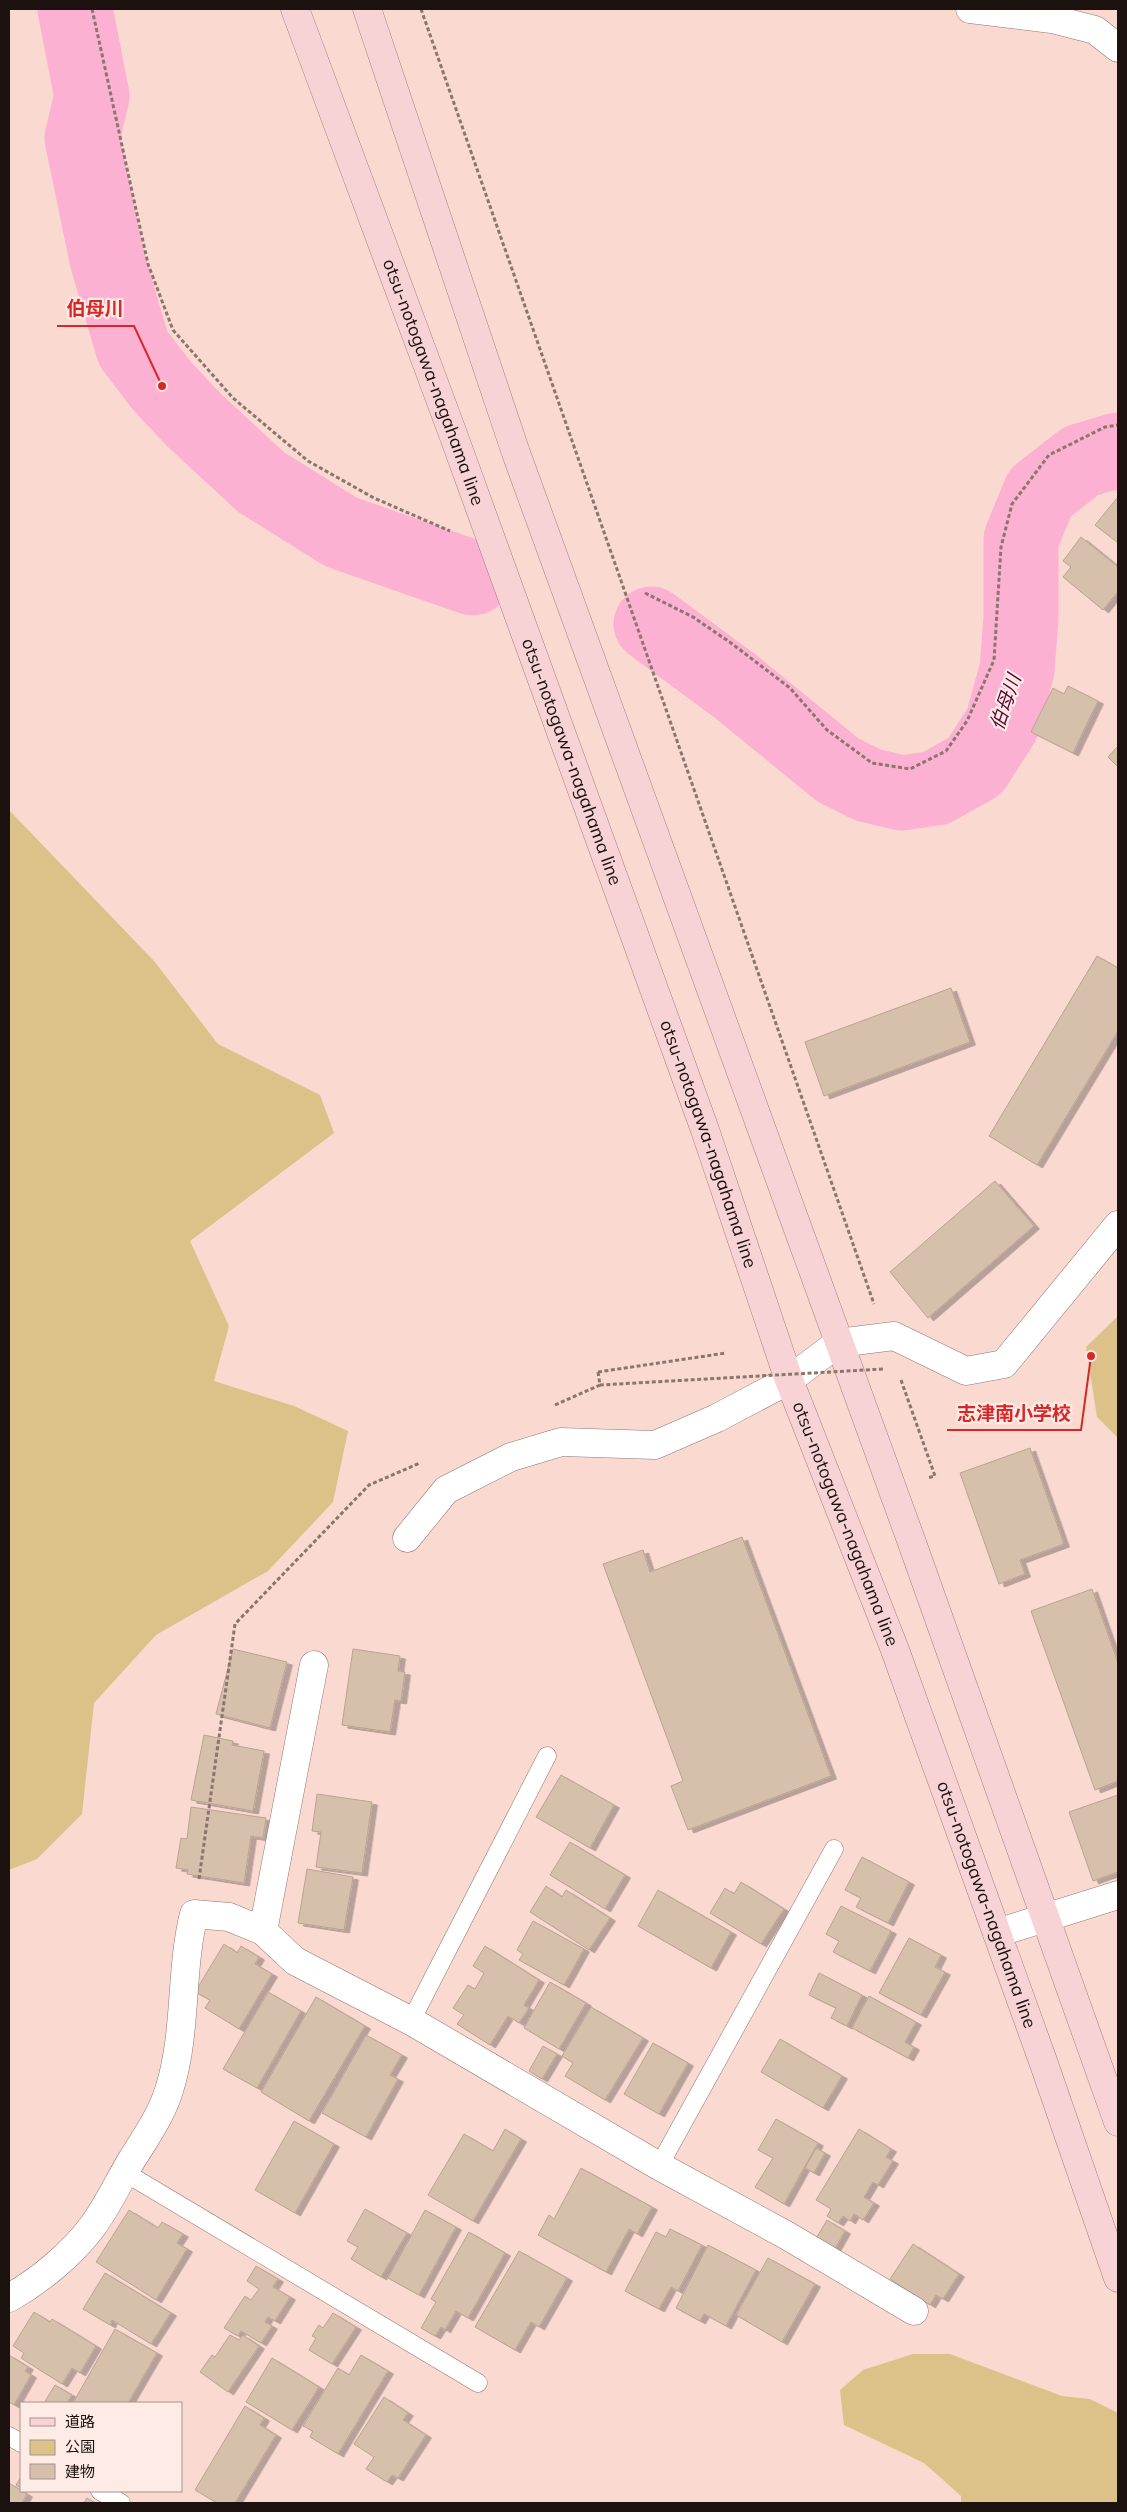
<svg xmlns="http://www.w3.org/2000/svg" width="1127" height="2512" font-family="Mulish,'Noto Sans JP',sans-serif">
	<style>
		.green { fill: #dcc188 }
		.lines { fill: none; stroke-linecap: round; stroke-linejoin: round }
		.river { stroke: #fcb0d2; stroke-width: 75 }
		.building { fill: #d6bfab; stroke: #baa390; filter: url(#shadow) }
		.lane-casing { stroke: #91756d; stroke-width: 19 }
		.street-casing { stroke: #91756d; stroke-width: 29 }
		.primary-casing { stroke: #a87c7d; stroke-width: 29 }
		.path { stroke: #8a756f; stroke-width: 3; stroke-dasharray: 4 2.5; stroke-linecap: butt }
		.lane { stroke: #fff; stroke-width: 18 }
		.street { stroke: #fff; stroke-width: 28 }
		.primary { stroke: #f8d3d5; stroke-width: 28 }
		.path-bridge { stroke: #8a756f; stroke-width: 3; stroke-dasharray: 4 2.5; stroke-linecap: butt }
		.labels { text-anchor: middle; stroke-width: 4.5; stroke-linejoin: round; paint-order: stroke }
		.street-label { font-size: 18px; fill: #1b110e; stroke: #feebe5 }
		.water-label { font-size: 19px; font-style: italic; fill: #580537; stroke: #feebe5 }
		.leader { fill: none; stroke: #d62828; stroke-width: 2 }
		.callout-dot { fill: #d62828; stroke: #feebe5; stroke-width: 2 }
		.callout-label { font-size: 19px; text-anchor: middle; font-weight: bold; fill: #d62828; stroke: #feebe5; stroke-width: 4.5; stroke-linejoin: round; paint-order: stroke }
	</style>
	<defs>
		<filter id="shadow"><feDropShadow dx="5.5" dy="3" stdDeviation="0" flood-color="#0004"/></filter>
	</defs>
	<rect width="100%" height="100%" fill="#fadad0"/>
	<path class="green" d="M9,810l145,151 64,83 102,51 14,38 -144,108 39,85 -15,55 80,25 54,25 -15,71 -65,69 -112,64 -62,68 -12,111 -45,45 -28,11z
		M1118,1316v122l-21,-21 -11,-70z
		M913,2354h37l112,42 28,3 28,14v90h-157v-7l-37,-33 -80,-38 -4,-35 23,-20z"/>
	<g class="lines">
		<path class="river" d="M75,9l17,87 -10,42 25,121 26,89 29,38 32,34 67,62 80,50 132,46
			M651,624l84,62 103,84 30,15 34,8 34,-5 39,-22 27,-42 15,-54 4,-52v-79l19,-46 41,-32 37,-11"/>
	</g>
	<path class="building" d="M1118,497v46l-23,-18z
		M1081,537l37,30v27l-1,-1 -14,17 -40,-33 8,-10 -8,-6z
		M1068,686l30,15 -25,52 -42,-21 22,-44 11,6z
		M1118,746v21l-10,-10z
		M1097,956l21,12v63l-81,134 -48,-29z
		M951,988l19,54 -146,54 -19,-54z
		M995,1181l39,45 -106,92 -38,-46z
		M1030,1448l34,96 -44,16 5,14 -26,10 -39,-111z
		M742,1537l89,239 -143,54 -17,-44 12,-5 -80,-217 40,-14 7,22z
		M1092,1589l26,74v118l-23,9 -64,-179z
		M233,1649l54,13 -17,66 -54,-14z
		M353,1649l47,7 -2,15 7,1 -4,29 -6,-1 -5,32 -48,-7z
		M204,1735l29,6 -1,4 32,6 -11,60 -62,-11z
		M561,1775l53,30 -24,43 -54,-31z
		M317,1794l55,8 -10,71 -46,-6 5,-35 -9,-1z
		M1118,1795v77l-25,9 -24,-69z
		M191,1807l75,11 -3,20 -12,-2 -7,47 -57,-9 1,-4 -12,-2 5,-30 6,1z
		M570,1842l55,33 -20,34 -55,-34z
		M862,1857l47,25 -21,41 -32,-16 5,-9 -16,-8z
		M307,1869l46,8 -9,53 -46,-7z
		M741,1882l43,27 -23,35 -51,-31 15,-25 9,6z
		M546,1886l16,11 4,-7 44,28 -21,32 -59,-38z
		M658,1890l73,42 -20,36 -73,-42z
		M841,1906l50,25 -21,40 -37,-19 6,-11 -13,-7z
		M533,1921l51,28 -20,36 -45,-25 4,-6 -6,-4z
		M909,1938l32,17 -6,12 10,5 -24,43 -42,-22z
		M224,1944l13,9 4,-7 18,11 -4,7 17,10 -33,55 -34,-21 5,-8 -15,-8z
		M485,1946l54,34 -15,25 5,3 -10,15 -11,-7 -18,29 -33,-21 7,-9 -11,-7 15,-23 7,4 9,-16 -11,-7z
		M819,1973l43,22 -15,31 -16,-8 5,-10 -27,-13z
		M550,1982l36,21 -27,46 -35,-21z
		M268,1992l33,19 -44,77 -34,-19z
		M869,1996l47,26 -11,20 9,5 -6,11 -56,-30z
		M316,1997l49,29 -56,95 -48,-29z
		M591,2007l52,31 -38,62 -40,-24 8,-13 -11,-7z
		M366,2035l36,20 -12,20 8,4 -32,58 -44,-24z
		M780,2039l62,37 -19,32 -62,-36z
		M653,2043l35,20 -29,51 -35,-20z
		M543,2046l14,8 -15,25 -13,-8z
		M776,2119l42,24 -34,61 -29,-17 18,-29 -15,-8z
		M294,2121l40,23 -39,69 -40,-23z
		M505,2129l16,10 -48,82 -45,-26 36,-61 29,17z
		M859,2129l32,20 -5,8 7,4 -15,24 -5,-3 -9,15 10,6 -11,17 -9,-6 -4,7 -7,-5 -5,7 -11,-7 4,-7 -15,-9z
		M816,2148l9,5 -11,20 -9,-5z
		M581,2168l71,39 -15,27 -8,-5 -23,43 -68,-37 11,-20 5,4z
		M365,2209l42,24 -26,44 -30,-18 7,-12 -11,-6z
		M129,2210l29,18 4,-6 21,12 -6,9 10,6 -31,51 -60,-38z
		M425,2210l31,17 -37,68 -31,-17z
		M827,2220l18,11 -12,21 -19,-10z
		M670,2229l32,16 -24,46 -7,-4 -12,22 -34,-18 31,-59 10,5z
		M469,2232l36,21 -37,65 -12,-7 -11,19 -4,-3 -6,9 -14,-8 15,-26 -5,-3z
		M913,2244l46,30 -16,25 -7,-4 -6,10 -40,-26z
		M708,2245l48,25 -30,56 -22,-12 -4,7 -24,-13z
		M519,2251l48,27 -28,49 -8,-5 -16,28 -40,-23z
		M768,2258l47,26 -33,58 -46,-27z
		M256,2266l22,13 -5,8 17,10 -15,24 -7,-4 -3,5 7,4 -11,17 -20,-12 -3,5 -14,-8 21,-32 6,4 8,-11 -12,-8z
		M105,2273l66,40 -20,31 -39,-24 -2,5 -27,-16z
		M34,2312l16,10 2,-3 44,27 -16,27 -8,-5 -10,16 -41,-26 3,-5 -11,-7z
		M333,2313l23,14 -24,37 -23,-14 7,-12 -4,-2 7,-11 4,3z
		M115,2329l42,24 -29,50h-55z
		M230,2335l9,5 4,-5 16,11 -31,46 -28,-20 12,-17 3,2z
		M9,2355l19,12 -3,4 6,4 -17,30 -5,-3z
		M361,2355l27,16 -50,83 -28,-17 3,-6 -10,-5 35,-58 11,7z
		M272,2358l47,29 -27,43 -46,-28z
		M55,2385l17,10 -5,8h-23z
		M384,2397l24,16 -5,7 23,15 -28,43 -6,-3 -5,7 -21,-13 8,-12 -20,-13z
		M245,2406l19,12 -4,7 16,10 -41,68h-18l-22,-13z
		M21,2477v11l-5,-3z
		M9,2483l18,11 -5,9h-13z
		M87,2498l8,5h-11z"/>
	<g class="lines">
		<defs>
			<path id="lane" d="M411,2021l136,-265
				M659,2166l175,-317
				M124,2172l354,211
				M9,2436l12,7
				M100,2491l21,12"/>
			<path id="street" d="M970,9l82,10 43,11 23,18
				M407,1538l39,-48 65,-33 50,-15 94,3 62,-27 72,-38 49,-37 56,-7 72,35 38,-7 114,-139
				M263,1931l51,-266
				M997,1933l121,-38
				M9,2298c30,-17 62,-43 83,-71 15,-20 26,-44 39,-66 14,-23 32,-48 39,-74 17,-56 10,-117 24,-173l35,3 34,14 32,30 116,60 248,145 127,69 128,76"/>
			<g id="primary">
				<path id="s1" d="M295,9l158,425 252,696 84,250 106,270 149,414 74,214"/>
				<path d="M367,9l149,444 395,1087 207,582"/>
			</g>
		</defs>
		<use href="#lane" class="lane-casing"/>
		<use href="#street" class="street-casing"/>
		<use href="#primary" class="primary-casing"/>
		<path class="path" d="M92,9l56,255 25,66 60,68 75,63 66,37 76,33
			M421,9l453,1295
			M645,593l48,24 38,26 59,45 37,42 45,33 38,6 36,-18 21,-30 27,-61 7,-113 11,-43 37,-49 56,-28 13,-2
			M598,1372l128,-19
			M901,1380l34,96 -8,2
			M555,1405l45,-20
			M199,1879l36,-255 134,-139 51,-22"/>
		<use href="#lane" class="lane"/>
		<use href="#street" class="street"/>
		<use href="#primary" class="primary"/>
		<path class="path-bridge" d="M598,1372l2,13 283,-16"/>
	</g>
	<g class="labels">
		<g class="street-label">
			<text dy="6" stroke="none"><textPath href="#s1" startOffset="398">otsu-notogawa-nagahama line</textPath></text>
			<text dy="6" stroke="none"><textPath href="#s1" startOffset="802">otsu-notogawa-nagahama line</textPath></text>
			<text dy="6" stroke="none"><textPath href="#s1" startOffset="1208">otsu-notogawa-nagahama line</textPath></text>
			<text dy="6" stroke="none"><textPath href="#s1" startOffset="1612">otsu-notogawa-nagahama line</textPath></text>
			<text dy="6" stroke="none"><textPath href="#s1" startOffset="2018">otsu-notogawa-nagahama line</textPath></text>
		</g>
		<g class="water-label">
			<text transform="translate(1005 702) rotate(-71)" y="7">伯母川</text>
		</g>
	</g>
	<path class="leader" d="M162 386L134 326H57M1091 1356L1081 1430H947"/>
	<g class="callout-dot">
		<circle cx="162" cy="386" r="5"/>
		<circle cx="1091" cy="1356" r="5"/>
	</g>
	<g class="callout-label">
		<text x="95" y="315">伯母川</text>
		<text x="1014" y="1420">志津南小学校</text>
	</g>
	<rect width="1127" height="2512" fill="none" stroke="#1b110e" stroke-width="20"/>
	<rect x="20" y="2402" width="162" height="90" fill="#feebe5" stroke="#a3948f"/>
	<rect x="30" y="2418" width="25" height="8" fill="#f8d3d5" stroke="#a3948f"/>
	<text x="65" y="2427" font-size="15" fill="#1b110e">道路</text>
	<rect x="30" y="2440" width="25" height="15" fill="#dcc188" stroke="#a3948f"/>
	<text x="65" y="2452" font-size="15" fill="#1b110e">公園</text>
	<rect x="30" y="2464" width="25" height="15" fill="#d6bfab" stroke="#a3948f"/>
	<text x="65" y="2477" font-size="15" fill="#1b110e">建物</text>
</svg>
